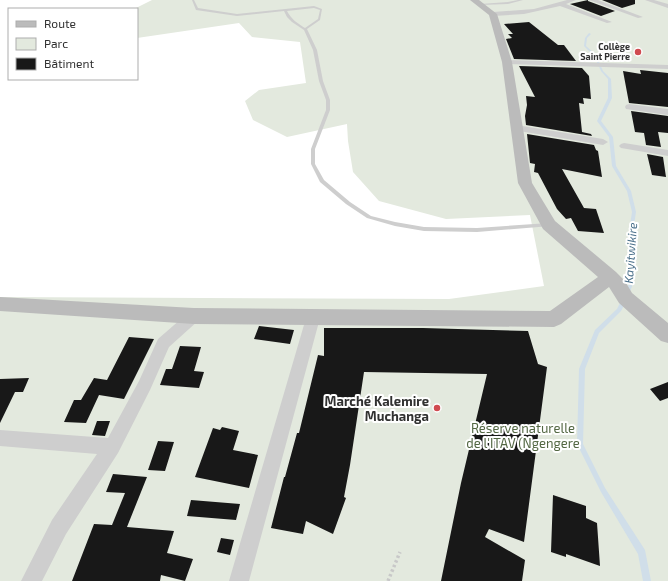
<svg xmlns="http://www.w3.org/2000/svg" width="668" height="581" font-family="'Exo 2',sans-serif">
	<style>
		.green { fill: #e3e9de }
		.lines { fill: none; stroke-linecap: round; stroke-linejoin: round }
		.stream { fill: #d0dee9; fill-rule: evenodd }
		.building { fill: #181818 }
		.path { stroke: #c8c8c8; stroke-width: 3.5; stroke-dasharray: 2.5 2.5; stroke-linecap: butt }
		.lane { fill: #cecece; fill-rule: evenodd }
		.street { fill: #cecece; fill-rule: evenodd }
		.secondary { fill: #bbb; fill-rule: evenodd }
		.poi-dot { fill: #d04b50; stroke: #fff; stroke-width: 1.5 }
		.labels { text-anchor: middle; stroke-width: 4; stroke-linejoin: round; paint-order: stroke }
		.far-poi-label { font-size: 9px; font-weight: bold; fill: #313131; stroke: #fff; text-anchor: end }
		.water-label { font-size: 12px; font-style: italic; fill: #486e89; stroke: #fff }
		.near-poi-label { font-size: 13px; font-weight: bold; fill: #313131; stroke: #fff; text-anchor: end }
		.near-park-label { font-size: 13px; fill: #536743; stroke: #fff }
	</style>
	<rect width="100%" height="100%" fill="#fff"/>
	<path class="green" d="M152,0h516v581h-668v-284l449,2 95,-13 -14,-71 -84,4 -67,-18 -26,-29 -5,-31 -1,-17 -60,13 -34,-17 -8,-19 14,-11 47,-7 -6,-41 -48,-5 -13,-14 -102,15v-29h-3z"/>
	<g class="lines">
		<path class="stream" d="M589,33l2,1 -4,4 -1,8 10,9 7,16 8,8 1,19 -11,23 12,16 3,29 15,25 5,21 -4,26 1,46 -4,10h-4l-1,-1 5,-9 -1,-46 4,-26 -5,-21 -15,-25 -3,-29 -12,-16 11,-23v-19l-7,-8 -7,-15 -10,-10 1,-8z
			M624,298l2,1 1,1 -6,11 -22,22 -14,36 -2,75 22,44 40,62 6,31h-8l-5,-27 -37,-62 -24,-48 2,-75 16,-39 22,-21 5,-10z"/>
	</g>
	<path class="building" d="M588,0v1l27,10 -14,5 -31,-12z
		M602,0h33v4l-13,4z
		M529,22l29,23h6l12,16 -62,-2 -8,-20 6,-1 -4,-4h5l-9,-10z
		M519,66l63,2 7,8 2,23 -8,-1 1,6 -5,-1 3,29 9,2 1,2 -66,-11 -1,-9 2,-11 -1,-9 9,1z
		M640,70l28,3v34l-39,-4 -6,-32 18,3z
		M631,111l37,5v17l-10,-1 3,15 -15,-2 -2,-12 -9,-1z
		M527,134l67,11 2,5 2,1 4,26 -40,-8 22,39 12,1 8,24 -26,-2 -7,-13 -5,1 -9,-10 -19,-36 -4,-1 1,-8 -5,-1z
		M647,154l16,3 3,20 -14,-2z
		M259,326l35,4 -4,14 -36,-5z
		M324,328h99l105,3 10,33 9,3 -23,175 -35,-13 -4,8 40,23 -3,21h-81l20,-98 26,-109 -123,-2 -14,93 -6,32 2,1 -13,36 -27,-13 -3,13 -32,-6 13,-51h1l12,-44h2l19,-78 6,1z
		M129,337l25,2 -30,60 -25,-4 -13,28 -22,-1 10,-22h7l13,-22 13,2z
		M180,346l21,1 -7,24 10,1 -5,16 -39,-3 6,-16h6z
		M29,378l-6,14h-8l-15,31v-44z
		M668,382v16l-8,3 -10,-12z
		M97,421h13l-5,15 -13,-1z
		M222,427l17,4 -6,19 25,5 -9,33 -54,-11 18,-49 7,2z
		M158,441l16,1 -9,29 -17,-1z
		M113,474l34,3 -20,50 47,4 -7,22 26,6 -8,22 -24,-6 -1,6h-88l22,-57 18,1 13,-32 -19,-1z
		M553,495l33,11v12l11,5 3,43 -34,-12v3l-15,-5z
		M191,500l49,4 -4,16 -49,-4z
		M221,538l13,2 -4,15 -13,-3z"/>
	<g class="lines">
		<path class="path" d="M388,581l12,-29"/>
		<path class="lane" d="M192,0h2l4,8 39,6 77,-8 8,3 -2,11 -13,9 10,21 6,31 7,19v10l-15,39v15l9,16 26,22 21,14 24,6 29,5 53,1 72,-5 3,2 -1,1 -74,6 -53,-1 -29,-5 -28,-8 -21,-14 -26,-22 -9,-18v-15l15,-39v-10l-7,-19 -6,-31 -9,-20 -12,-8 -5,-5 -3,-6 -47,5 -41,-6zM314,8l6,2 -2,9 -13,9c-8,-5 -14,-9 -18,-17z
			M518,0h5l-15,4 -27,1 -1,-1 28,-2z"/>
		<path class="street" d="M567,0h9l-10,4 46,18 -5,1 -47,-17 -36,8 -31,2 -3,-2 3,-2 41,-3z
			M589,0h9l45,17 -5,1z
			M645,0h9l14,4v4z
			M504,60l164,5v4l-161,-5h-3z
			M629,104l39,5v6l-42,-6 -1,-2 1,-2z
			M516,125l87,14 5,3 -5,3 -90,-15 -2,-2z
			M624,143l44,7v6l-47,-8 -2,-2 2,-2z
			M194,310l5,2 2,4 -2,4 -30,27 -19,43 -32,63 -52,81 -24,47h-21l31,-61 45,-66 -97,-8v-16l108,8 31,-57 19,-42 31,-27z
			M313,312l5,2 2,4 -71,263h-20l77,-263 2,-4z"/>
		<path class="secondary" d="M470,0h9l18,14 15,48 20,121 23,38 61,51 9,9 7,12 36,30v20l-7,-2 -42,-38 -10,-16 -48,37 -7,3 -360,-3 -194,-13v-14l194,11 356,3 48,-34 -55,-48 -25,-46 -16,-121 -13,-47z"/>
	</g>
	<g class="poi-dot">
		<circle cx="638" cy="52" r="4"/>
		<circle cx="437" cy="408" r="4"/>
	</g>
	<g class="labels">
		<g class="far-poi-label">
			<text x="630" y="50">Collège<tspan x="630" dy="10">Saint Pierre</tspan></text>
		</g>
		<g class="water-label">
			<text transform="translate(631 253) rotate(-86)" y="4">Kayitwikire</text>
		</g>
		<g class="near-poi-label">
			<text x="429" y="406">Marché Kalemire<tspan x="429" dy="15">Muchanga</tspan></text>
		</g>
		<g class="near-park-label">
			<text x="523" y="433">Réserve naturelle<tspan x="523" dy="15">de l'ITAV (Ngengere</tspan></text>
		</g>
	</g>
	<rect x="8" y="8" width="130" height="72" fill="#ffffff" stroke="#adadad"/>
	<rect x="16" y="21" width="20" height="6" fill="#bbbbbb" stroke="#adadad"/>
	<text x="44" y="28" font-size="12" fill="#313131">Route</text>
	<rect x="16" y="38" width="20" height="12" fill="#e3e9de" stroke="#adadad"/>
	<text x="44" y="48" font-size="12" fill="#313131">Parc</text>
	<rect x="16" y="58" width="20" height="12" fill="#181818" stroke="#adadad"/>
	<text x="44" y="68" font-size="12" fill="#313131">Bâtiment</text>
</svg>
